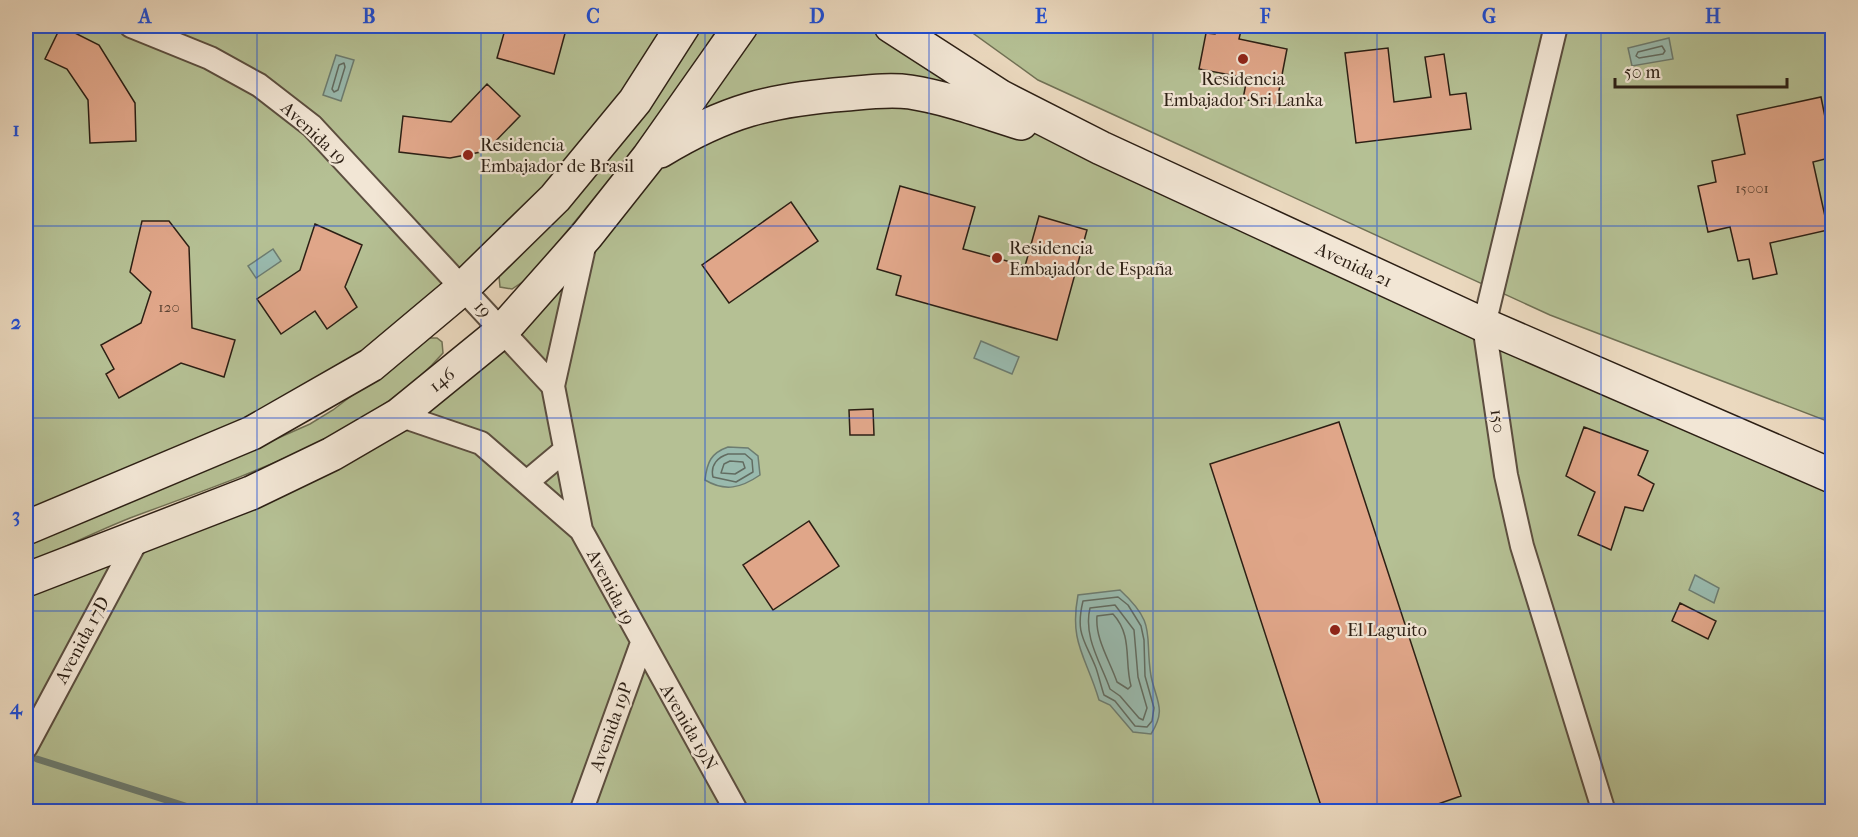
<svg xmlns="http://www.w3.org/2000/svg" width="1858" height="837" font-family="'IM FELL French Canon',serif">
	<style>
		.green { fill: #b5c094; stroke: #707054; stroke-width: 1.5 }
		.water { fill: #99baae; stroke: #6d7c70; stroke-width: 1.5 }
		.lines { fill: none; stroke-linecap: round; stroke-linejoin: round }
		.shore { stroke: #626c61; stroke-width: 1.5 }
		.stream { stroke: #6d7c70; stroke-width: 7 }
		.building { fill: #e0a689; stroke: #2c1f14; stroke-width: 1.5 }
		.street-casing { stroke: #5c4e3f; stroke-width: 26 }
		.secondary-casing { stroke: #2c1f14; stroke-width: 36 }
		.street { stroke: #f2e6d5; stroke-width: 22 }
		.secondary { stroke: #f2e6d5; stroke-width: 33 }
		.grid { fill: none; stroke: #1d4ed8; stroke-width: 1.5; stroke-opacity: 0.55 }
		.poi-dot { fill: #8f2418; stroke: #f2e6d5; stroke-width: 2 }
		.labels { text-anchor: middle; stroke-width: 4.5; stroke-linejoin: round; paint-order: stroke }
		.number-label { font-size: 15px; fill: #594131 }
		.poi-label { font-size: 18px; fill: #2c1f14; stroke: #f2e6d5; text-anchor: start }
		.street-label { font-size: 18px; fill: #2c1f14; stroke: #f2e6d5 }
		.neatline { fill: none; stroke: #1d4ed8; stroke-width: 2 }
		.grid-label { font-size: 20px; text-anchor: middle; font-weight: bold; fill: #1d4ed8 }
	</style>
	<rect width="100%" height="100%" fill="#ebd9bf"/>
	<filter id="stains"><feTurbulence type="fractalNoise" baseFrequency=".00333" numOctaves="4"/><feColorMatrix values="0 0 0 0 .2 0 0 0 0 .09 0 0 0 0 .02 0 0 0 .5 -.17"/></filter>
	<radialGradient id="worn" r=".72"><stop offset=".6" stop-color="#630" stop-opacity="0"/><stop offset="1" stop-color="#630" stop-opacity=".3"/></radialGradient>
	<path class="green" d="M26,26h657l-48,75 -264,264 -345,163z
		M698,26h21c-55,90 -124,172 -192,253l-15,10 -12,-2 -1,-11 4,-10z
		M741,26h150l110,71 831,379v335l-1806,1v-232l225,-87 251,-162z
		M963,26h869v397l-282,-108 -512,-235z
		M427,338h10l5,4 1,11c-72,83 -212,127 -313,165 -35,14 -70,31 -104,47v-25l161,-62 123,-54 23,-14z"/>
	<path class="water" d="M1669,38l4,21 -41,7 -4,-18z
		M336,55l18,5 -13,41 -18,-6z
		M273,249l8,12 -25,17 -8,-12z
		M981,341l38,16 -7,17 -38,-16z
		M728,447l20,1 10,8 2,19c-19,13 -35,17 -55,5 2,-18 6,-27 23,-33z
		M1695,575l24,13 -5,15 -25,-13z
		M1120,590c38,35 24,44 31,86 5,25 16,33 0,58l-18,-2 -23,-27 -11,-5c-13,-44 -30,-57 -21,-105z"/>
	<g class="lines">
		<path class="shore" d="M1662,46l3,5 -2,3 -24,4 -3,-2 2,-4z
			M344,63l1,4 -7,23 -4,2 -2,-3 7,-24z
			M728,454h17l7,6 1,12 -17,10 -23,-5c-3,-12 5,-20 15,-23z
			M730,461l13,1 2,6 -10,6 -14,-1 3,-9z
			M1118,597l10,8 13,21 3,14 1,36 9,32 -2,13 -5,6 -12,-1 -20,-25 -11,-6c-3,-9 -5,-18 -8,-27 -11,-28 -21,-34 -13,-67z
			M1115,605l19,25 4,47 9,31 -4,12 -4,-2 -19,-22 -10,-7c-9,-26 -27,-52 -20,-81z
			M1113,614c20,22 11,46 18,72l-3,3 -11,-7c-7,-21 -22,-43 -20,-66z"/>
		<path class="stream" d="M37,759l167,53"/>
	</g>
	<path class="building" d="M61,26l38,19 36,58 1,38 -46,2 -2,-43 -21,-31 -22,-10z
		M506,26l21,4 1,-4h39l-13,48 -57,-16z
		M1216,26h26l-3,13 48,10 -11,57 -33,-7 4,-21 -48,-9 7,-36 9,1z
		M1388,48l6,54 37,-5 -6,-40 19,-3 6,41 16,-2 5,36 -115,14 -11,-90z
		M487,84l33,32 -34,35 -36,7 -51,-6 4,-36 48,6z
		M1821,97l12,60 -20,5 15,68 -58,13 7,31 -24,5 -4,-20 -11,2 -8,-34 -22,5 -10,-46 18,-4 -4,-21 33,-7 -8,-39z
		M900,186l75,21 -12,42 62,17 14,-50 48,14 -30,110 -161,-45 5,-19 -24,-7z
		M791,202l27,39 -89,62 -27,-38z
		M142,221h27l20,26 3,81 43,12 -11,37 -43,-14 -62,35 -13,-24 8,-5 -13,-24 40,-22 10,-31 -21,-20z
		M315,224l47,21 -17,42 12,20 -30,22 -12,-18 -34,23 -24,-35 43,-29z
		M873,409l1,26h-24l-1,-25z
		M1339,422l122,374 -46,16h-92l-113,-348z
		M1584,427l64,24 -10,24 16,9 -11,27 -18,-4 -14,43 -33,-15 17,-43 -29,-16z
		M809,521l30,45 -66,44 -30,-45z
		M1680,603l36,18 -8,18 -36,-18z"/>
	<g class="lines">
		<defs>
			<path id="street" d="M131,26l79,32 49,27 53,41 241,260 28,144 156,282
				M1556,26l-72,299 22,150 16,71 82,266
				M553,386l33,-148
				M399,415l82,28 100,87
				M527,482l37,-31
				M26,747l114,-213
				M581,812l61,-169"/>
			<path id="secondary" d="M891,26l110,71 100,51 383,177 348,151
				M660,151c66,-40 109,-51 186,-57 21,-2 44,-5 64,-2 38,6 75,20 111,31
				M26,528l226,-95 119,-68 93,-78 91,-89 80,-97 48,-75
				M26,580l225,-87 81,-39 67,-39 103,-84 85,-96 61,-77 93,-132"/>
		</defs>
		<use href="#street" class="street-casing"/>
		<use href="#secondary" class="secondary-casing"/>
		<use href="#street" class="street"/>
		<use href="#secondary" class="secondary"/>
	</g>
	<path class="grid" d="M257,26v786M481,26v786M705,26v786M929,26v786M1153,26v786M1377,26v786M1601,26v786M26,226h1806M26,418h1806M26,611h1806"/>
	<g class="poi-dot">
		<circle cx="1243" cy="59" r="6"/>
		<circle cx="468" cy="155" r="6"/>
		<circle cx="997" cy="258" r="6"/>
		<circle cx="1335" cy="630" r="6"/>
	</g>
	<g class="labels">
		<g class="number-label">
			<text x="1752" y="193">15001</text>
			<text x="169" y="312">120</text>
		</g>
		<g class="poi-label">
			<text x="1243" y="85" text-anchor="middle">Residencia<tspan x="1243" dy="21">Embajador Sri Lanka</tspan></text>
			<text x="480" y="151">Residencia<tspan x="480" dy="21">Embajador de Brasil</tspan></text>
			<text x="1009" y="254">Residencia<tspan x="1009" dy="21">Embajador de España</tspan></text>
			<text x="1347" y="636">El Laguito</text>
		</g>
		<g class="street-label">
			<text transform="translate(314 133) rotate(43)" y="6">Avenida 19</text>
			<text transform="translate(1354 265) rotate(25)" y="6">Avenida 21</text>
			<text transform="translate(483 309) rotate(49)" y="6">19</text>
			<text transform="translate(442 380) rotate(-39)" y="6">146</text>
			<text transform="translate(1498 421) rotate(82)" y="6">150</text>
			<text transform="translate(611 587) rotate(62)" y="6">Avenida 19</text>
			<text transform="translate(82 640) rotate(-62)" y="6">Avenida 17D</text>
			<text transform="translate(611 727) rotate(-70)" y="6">Avenida 19P</text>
			<text transform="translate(689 727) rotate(60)" y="6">Avenida 19N</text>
		</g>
	</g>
	<rect width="1858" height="837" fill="none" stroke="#ebd9bf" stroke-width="66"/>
	<path d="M1615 78v9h172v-9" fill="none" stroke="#2c1f14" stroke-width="3"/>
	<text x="1624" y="78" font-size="18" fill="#2c1f14" stroke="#f2e6d5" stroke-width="4.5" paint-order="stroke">50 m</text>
	<rect x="33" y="33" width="1792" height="771" class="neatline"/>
	<g class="grid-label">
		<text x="145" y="23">A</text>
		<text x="369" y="23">B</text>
		<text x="593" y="23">C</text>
		<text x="817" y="23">D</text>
		<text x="1041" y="23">E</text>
		<text x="1265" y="23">F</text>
		<text x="1489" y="23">G</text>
		<text x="1713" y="23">H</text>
		<text x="16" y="136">1</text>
		<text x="16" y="329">2</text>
		<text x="16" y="522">3</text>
		<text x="16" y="714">4</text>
	</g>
	<rect width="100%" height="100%" filter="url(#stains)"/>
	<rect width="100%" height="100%" fill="url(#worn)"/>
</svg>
